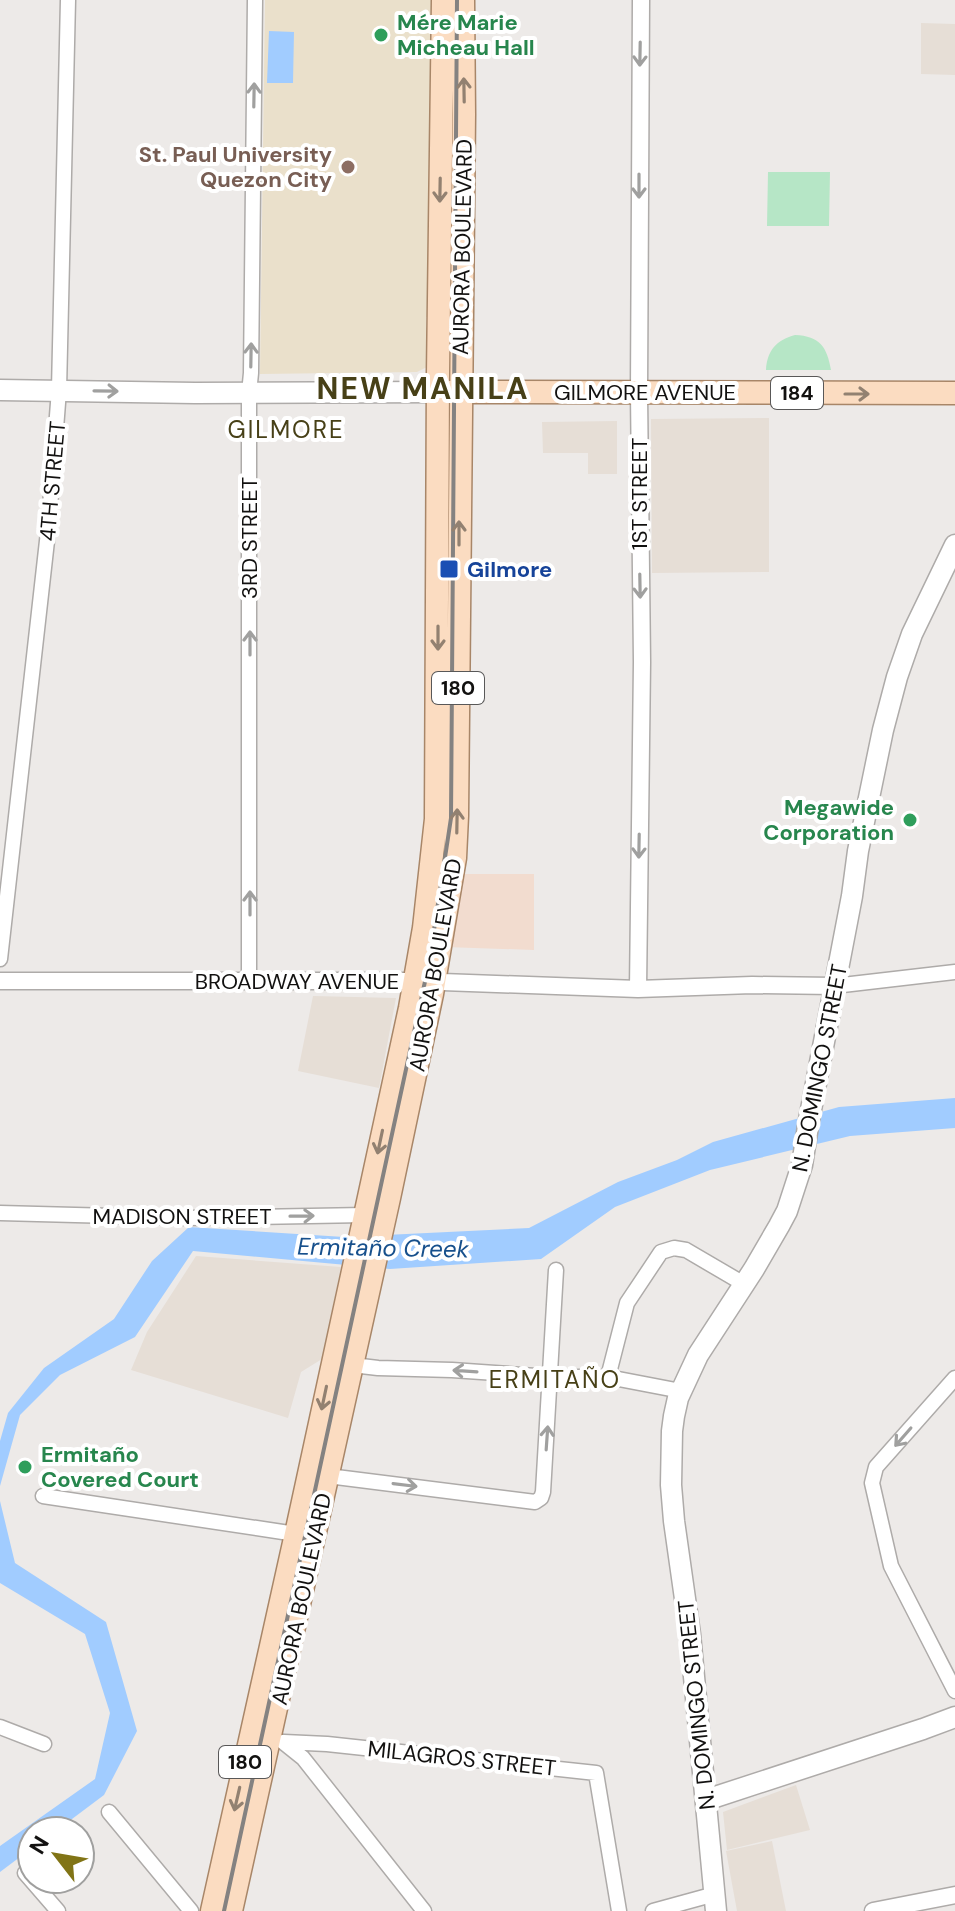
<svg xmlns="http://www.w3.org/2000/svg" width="955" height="1911" font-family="'DM Sans',sans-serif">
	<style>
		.built { fill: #e6ded6 }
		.industrial { fill: #f2dccf }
		.education { fill: #eae0cb }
		.green { fill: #b6e6c6 }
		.water { fill: #a1ccff }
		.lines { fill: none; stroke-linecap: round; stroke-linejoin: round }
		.minor-casing { stroke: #aeaba9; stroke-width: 17 }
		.tertiary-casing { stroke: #aeaba9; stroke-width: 19 }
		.secondary-casing { stroke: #aeaba9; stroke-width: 23 }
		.primary-casing { stroke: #a88668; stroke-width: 25 }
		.minor { stroke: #fff; stroke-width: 14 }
		.tertiary { stroke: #fff; stroke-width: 16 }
		.secondary { stroke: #fff; stroke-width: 20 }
		.primary { stroke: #fbdcc1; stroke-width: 22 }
		.rail { stroke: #848281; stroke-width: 4 }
		.oneway { stroke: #a0a09f }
		.oneway2 { stroke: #928171 }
		.leisure-dot { fill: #2e9e5b; stroke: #fff; stroke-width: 3 }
		.education-dot { fill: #8d6e63; stroke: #fff; stroke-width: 3 }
		.transit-dot { fill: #1a4fb4; stroke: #fff; stroke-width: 3 }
		.labels { text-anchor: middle; stroke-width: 8; stroke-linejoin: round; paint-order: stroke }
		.shield { fill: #fff; stroke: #595858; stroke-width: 2 }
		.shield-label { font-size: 20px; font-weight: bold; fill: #121110 }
		.leisure-label { font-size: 22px; font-weight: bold; fill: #27864d; stroke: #fff; text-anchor: start }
		.education-label { font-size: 22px; font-weight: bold; fill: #785e54; stroke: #fff; text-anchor: end }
		.street-label { font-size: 22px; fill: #121110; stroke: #fff }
		.transit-label { font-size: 22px; font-weight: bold; fill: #164399; stroke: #fff; text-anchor: start }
		.neighbourhood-label { font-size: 24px; letter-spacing: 2px; fill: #474017; stroke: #fff }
		.water-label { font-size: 24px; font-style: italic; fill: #17508c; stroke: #fff }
		.district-label { font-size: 30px; font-weight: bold; letter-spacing: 2px; fill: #474017; stroke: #fff }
	</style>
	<rect width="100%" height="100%" fill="#edeae8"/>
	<path class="built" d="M921,23l34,1v51l-34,-1z
		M769,418v154l-117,1 -1,-154z
		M617,421v53h-29v-21h-45l-1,-31z
		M313,996l83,2 -17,90 -81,-17z
		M196,1256l145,11 -19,92 -21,13 -13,46 -157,-48 16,-38z
		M796,1785l14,45 -83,20 -4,-38z
		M772,1841l14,70h-49l-11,-60z"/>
	<path class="industrial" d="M457,874h77v76l-89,-3z"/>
	<path class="education" d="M265,0h168v317h-7v11l4,1 -1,37 -12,6 -157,2z"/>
	<path class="green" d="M768,172h62l-1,54h-62z
		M795,335c25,1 32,12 36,35h-65c1,-19 10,-30 29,-35z"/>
	<path class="water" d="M269,31l25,1 -1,51h-26z
		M955,1098v30l-105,8 -140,34 -95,37 -74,52 -151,10 -197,-18 -58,86 -75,38 -40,40 -20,71v-45l8,-28 36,-45 70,-49 38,-58 37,-34 155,10 185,-9 89,-46 59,-22 36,-18 126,-35z
		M0,1501l15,62 91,59 31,109 -33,64 -48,36h-24v17l-32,24v-26l95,-67 15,-66 -25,-79 -85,-51z"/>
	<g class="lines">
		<defs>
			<path id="minor" d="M0,959l48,-427 11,-142 9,-390
				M249,981v-588l2,-20 4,-373
				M834,986l121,-14
				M0,1213l188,5 177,-3
				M344,1364l34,4 74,2 99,7h57l73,14
				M608,1377l19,-74 34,-51 13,-4 12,2 58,34
				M955,1378l-79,89 -4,16 19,83 64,125
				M328,1476l207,26 6,-4 2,-6 13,-222
				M43,1496l253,38
				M0,1727l44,17
				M283,1742l20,16 121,153
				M284,1742l43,2 269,29 23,138
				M109,1812l82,99
				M25,1873l33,38
				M653,1911l62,-17"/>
			<path id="tertiary" d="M0,981h415l223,8 114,-4 82,1
				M638,989l4,-327 -3,-269 2,-393
				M873,1911l82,-16"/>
			<path id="secondary" d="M0,390l195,3 244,-1
				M706,1800l217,-71 32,-12
				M716,1911l-26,-277 -16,-113 -3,-36 1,-54 2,-15 4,-18 20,-43 56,-86 25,-43 8,-15 15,-46 7,-45 43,-224 6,-45 25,-121 14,-53 15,-43 43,-89"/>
			<path id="primary" d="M448,392l507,1
				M212,1911l84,-377 114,-526 14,-80 12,-109 2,-445 5,-374
				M231,1911l158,-713 43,-204 23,-136 2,-42 7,-702 -1,-114"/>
		</defs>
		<use href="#minor" class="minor-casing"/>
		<use href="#tertiary" class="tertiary-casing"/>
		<use href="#secondary" class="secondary-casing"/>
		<use href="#primary" class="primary-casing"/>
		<use href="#minor" class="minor"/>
		<use href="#tertiary" class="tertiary"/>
		<use href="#secondary" class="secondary"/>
		<use href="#primary" class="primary"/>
		<path class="rail" d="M224,1911l205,-948 22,-145 6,-818"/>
	</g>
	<defs><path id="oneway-shaft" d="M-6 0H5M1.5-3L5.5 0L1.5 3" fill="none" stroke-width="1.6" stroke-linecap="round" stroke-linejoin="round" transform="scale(2)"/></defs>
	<g class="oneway">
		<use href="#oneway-shaft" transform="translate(640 54) rotate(91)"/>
		<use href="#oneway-shaft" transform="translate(254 95) rotate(-89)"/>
		<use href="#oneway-shaft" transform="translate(639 186) rotate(90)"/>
		<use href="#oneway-shaft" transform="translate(251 355) rotate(-89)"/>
		<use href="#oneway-shaft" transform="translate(106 391) rotate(1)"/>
		<use href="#oneway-shaft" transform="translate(640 586) rotate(89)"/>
		<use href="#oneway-shaft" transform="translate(250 643) rotate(-90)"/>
		<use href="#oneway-shaft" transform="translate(639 846) rotate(91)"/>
		<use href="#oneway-shaft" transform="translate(250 903) rotate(-90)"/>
		<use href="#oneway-shaft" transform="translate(302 1216) rotate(-1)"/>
		<use href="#oneway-shaft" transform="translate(465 1371) rotate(-176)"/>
		<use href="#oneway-shaft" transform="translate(903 1437) rotate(131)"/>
		<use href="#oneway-shaft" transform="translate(547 1438) rotate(-86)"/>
		<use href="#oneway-shaft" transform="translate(405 1485) rotate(7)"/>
	</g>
	<g class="oneway2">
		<use href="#oneway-shaft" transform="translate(464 90) rotate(-91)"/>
		<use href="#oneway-shaft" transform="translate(440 190) rotate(91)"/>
		<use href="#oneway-shaft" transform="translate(857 394)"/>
		<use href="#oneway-shaft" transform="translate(459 533) rotate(-90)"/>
		<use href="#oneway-shaft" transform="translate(438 638) rotate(90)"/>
		<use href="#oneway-shaft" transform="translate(457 821) rotate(-89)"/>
		<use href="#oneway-shaft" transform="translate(380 1142) rotate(102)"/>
		<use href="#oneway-shaft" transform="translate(324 1398) rotate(102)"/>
		<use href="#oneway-shaft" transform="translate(237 1799) rotate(103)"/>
	</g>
	<g class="leisure-dot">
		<circle cx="381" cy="35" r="8"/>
		<circle cx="910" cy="820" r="8"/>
		<circle cx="25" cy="1467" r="8"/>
	</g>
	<circle class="education-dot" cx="348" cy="167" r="8"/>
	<rect class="transit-dot" x="439" y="559" width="20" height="20" rx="4"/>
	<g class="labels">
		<g class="shield">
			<rect x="771" y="377" width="52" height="32" rx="6"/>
			<rect x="432" y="672" width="52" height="32" rx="6"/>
			<rect x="219" y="1746" width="52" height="32" rx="6"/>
		</g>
		<g class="shield-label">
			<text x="797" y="400">184</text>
			<text x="458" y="695">180</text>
			<text x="245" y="1769">180</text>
		</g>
		<g class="leisure-label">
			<text x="397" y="30">Mére Marie<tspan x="397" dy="25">Micheau Hall</tspan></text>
			<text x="894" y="815" text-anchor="end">Megawide<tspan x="894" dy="25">Corporation</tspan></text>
			<text x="41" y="1462">Ermitaño<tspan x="41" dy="25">Covered Court</tspan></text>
		</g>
		<g class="education-label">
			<text x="332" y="162">St. Paul University<tspan x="332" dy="25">Quezon City</tspan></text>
		</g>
		<g class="street-label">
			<text transform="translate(462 247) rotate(-89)" y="8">AURORA BOULEVARD</text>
			<text x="645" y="400">GILMORE AVENUE</text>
			<text transform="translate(52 481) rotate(-85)" y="8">4TH STREET</text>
			<text transform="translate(639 494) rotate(-90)" y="8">1ST STREET</text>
			<text transform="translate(249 538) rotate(-90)" y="8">3RD STREET</text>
			<text transform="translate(435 965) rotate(-80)" y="8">AURORA BOULEVARD</text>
			<text x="297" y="989">BROADWAY AVENUE</text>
			<text transform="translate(819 1068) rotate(-79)" y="8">N. DOMINGO STREET</text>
			<text x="182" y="1224">MADISON STREET</text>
			<text transform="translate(301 1599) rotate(-78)" y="8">AURORA BOULEVARD</text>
			<text transform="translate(696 1705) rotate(-96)" y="8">N. DOMINGO STREET</text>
			<text transform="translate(462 1758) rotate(6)" y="8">MILAGROS STREET</text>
		</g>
		<g class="transit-label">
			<text x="467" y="577">Gilmore</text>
		</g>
		<g class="neighbourhood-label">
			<text x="286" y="438">GILMORE</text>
			<text x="555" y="1388">ERMITAÑO</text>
		</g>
		<g class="water-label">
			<text transform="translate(383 1248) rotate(1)" y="8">Ermitaño Creek</text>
		</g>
		<g class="district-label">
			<text x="423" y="399">NEW MANILA</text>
		</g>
	</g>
	<g transform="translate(56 1855) rotate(301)"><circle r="38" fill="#ffffff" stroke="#a0a09f" stroke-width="2"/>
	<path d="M0-6L14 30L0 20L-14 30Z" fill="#817416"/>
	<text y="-12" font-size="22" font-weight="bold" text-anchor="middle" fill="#121110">N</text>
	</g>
</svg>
